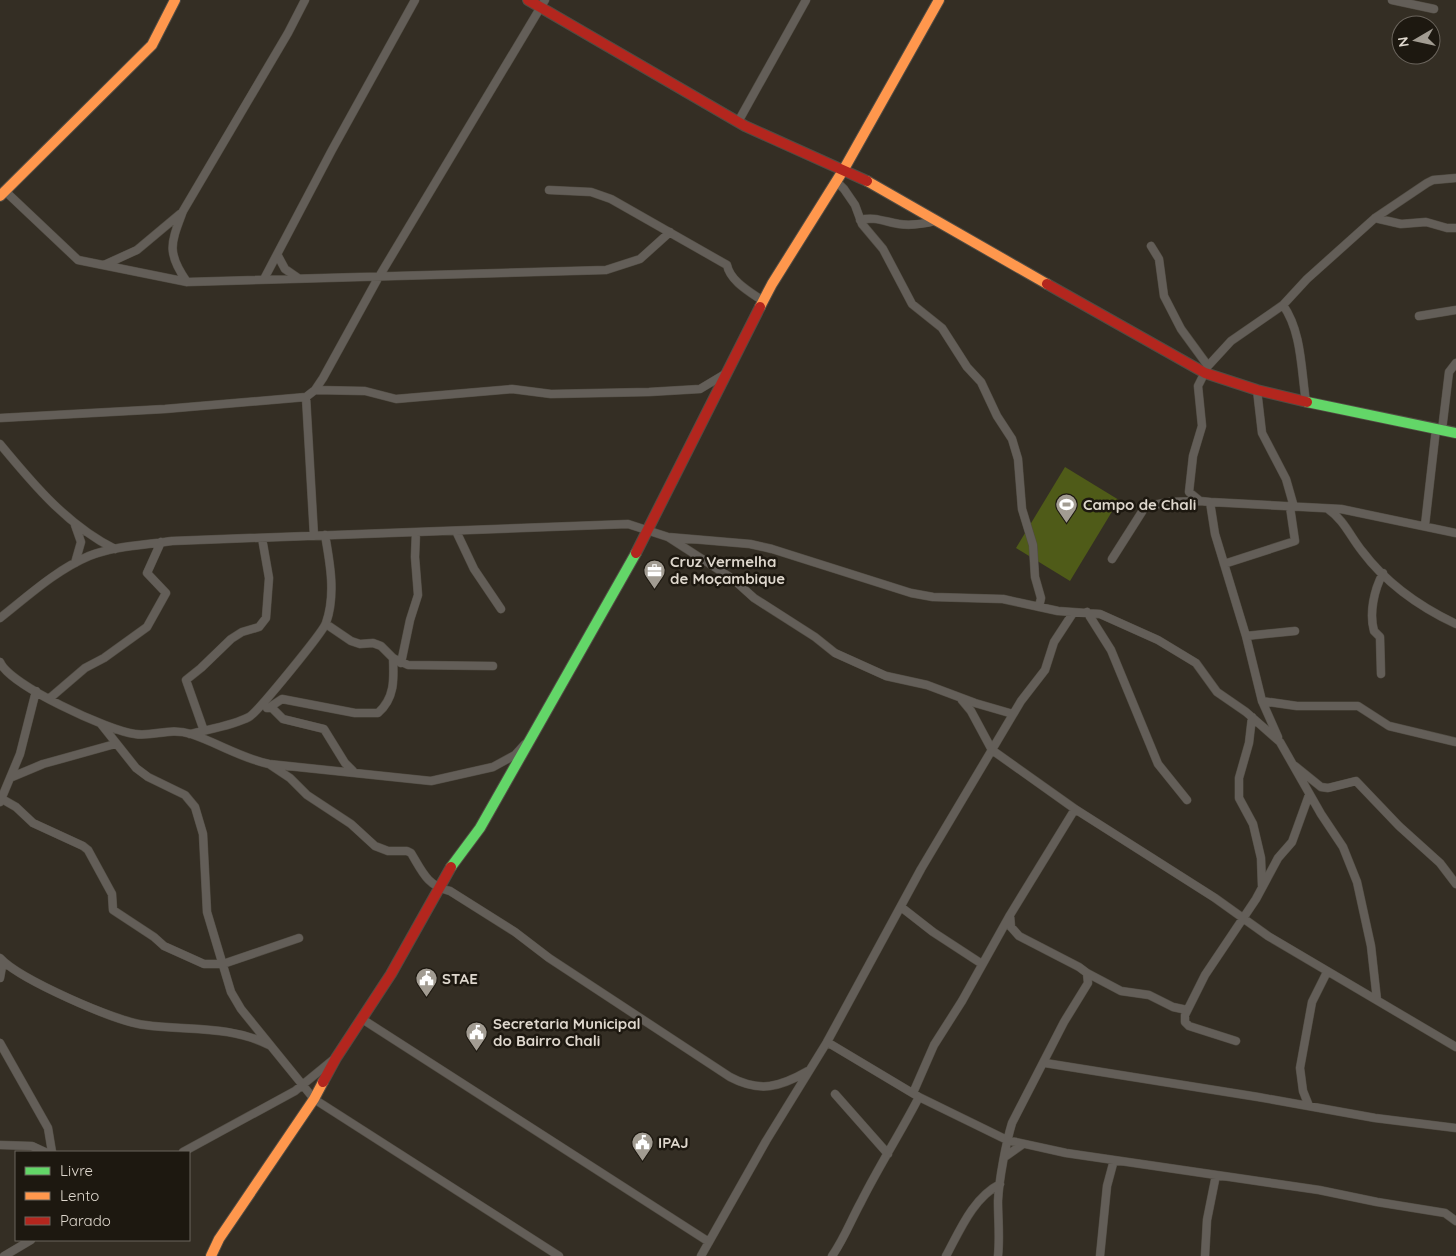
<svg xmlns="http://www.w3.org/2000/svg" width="1456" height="1256" font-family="Quicksand,sans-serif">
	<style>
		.grass { fill: #4f5b18 }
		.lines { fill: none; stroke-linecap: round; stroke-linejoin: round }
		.street-casing { stroke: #514c43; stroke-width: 9 }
		.fast-casing { stroke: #514c43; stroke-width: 12 }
		.slow-casing { stroke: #514c43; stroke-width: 12 }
		.jam-casing { stroke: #514c43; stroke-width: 12 }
		.street { stroke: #635e58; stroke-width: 8 }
		.fast { stroke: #63d668; stroke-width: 10 }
		.slow { stroke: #ff974d; stroke-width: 10 }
		.jam { stroke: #b3261e; stroke-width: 10 }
		.labels { text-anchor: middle; stroke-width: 5; stroke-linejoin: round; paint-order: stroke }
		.poi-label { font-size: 15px; font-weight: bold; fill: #ded7cd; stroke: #1d1810; text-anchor: start }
	</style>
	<rect width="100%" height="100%" fill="#342e24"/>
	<path class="grass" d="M1065,467l54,33 -49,81 -54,-33z"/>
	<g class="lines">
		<defs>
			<path id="street" d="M1392,0l42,9
				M738,122l68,-122
				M836,181l8,8 11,16 7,19 21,25 29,55 30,24 25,39 14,15 16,34 15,23 6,20 4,50 11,36 2,32 6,21 -2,9
				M549,190l42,2 20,7 116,66c3,16 23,27 36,36
				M5,191l73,69 109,22 419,-12 34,-11 30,-27
				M1375,218l26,6 25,-2 21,6h9
				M860,220c15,-4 25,2 39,4 13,2 24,0 36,-3
				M1151,246l8,13 5,37 17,33 27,37
				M278,256l7,13 13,9
				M104,265l33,-15 43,-36
				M264,279l68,-129 83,-150
				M187,282c-21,-30 -16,-39 -4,-71l105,-178 17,-33
				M1283,305c19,27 18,65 23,97
				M1419,316l37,-6
				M315,390l50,1 31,8 116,-10 39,5 98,-2 51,-3 25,-15
				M1257,390l5,43 24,46 8,28
				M306,397l8,139
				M0,418l165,-9 141,-12 9,-7 8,-12 54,-98 168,-280
				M1442,430l7,-58 7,-9
				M0,444c33,40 68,82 115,105
				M1210,502l131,7 115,24
				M1328,509c16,11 22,27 34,42 24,32 58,56 94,73
				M75,525l6,17 -6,21
				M1425,525l11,-96
				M456,531l18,38 27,40
				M668,537l82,7 22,5 139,44 22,4 70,2 55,12 42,3 58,26 38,23 21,29 29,20 34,30 41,72 22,33 14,35 14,64 6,54
				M1112,559l33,-52 23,-5 32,-1
				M1224,564l71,-23 -5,-34
				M1087,612l24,38 47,114 29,36
				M0,618c28,-22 56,-48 89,-62 25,-10 56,-11 83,-15l456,-17 40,13 65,42 21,19 61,39 20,16 51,23 41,9 48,18 38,11
				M326,624l25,17 9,3 13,-1 8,3 12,12 15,7 85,1
				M1246,636l49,-5
				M0,662c9,23 109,69 135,72 19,3 34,-7 56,0 27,9 50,24 78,30l162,17 62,-14 22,-12 10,-11
				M401,663l9,-43 8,-25 -3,-38 1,-25
				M1381,674l-1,-37 -6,-6c-5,-18 0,-41 9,-58
				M50,698l35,-30 19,-10 43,-31 19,-34 -19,-20 14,-31
				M961,699l10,12 21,39 83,59 140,89 53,38 188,111
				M1262,701l35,5h61l31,20 67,16
				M270,707l12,-8 73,14h23c17,-15 16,-34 15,-55
				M267,708h5l11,11 41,10 21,34 8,8
				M1252,717l-3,26 -10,35v20l14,26 8,34 1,28
				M101,724l35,44 12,9 37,18 10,12 8,27 4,78 24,80 10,17 73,90 245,157
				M204,731l-18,-51 15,-12 30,-29 11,-7 17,-5 7,-9 3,-40 -7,-40
				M190,734c19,-5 42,-8 59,-17 8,-4 74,-85 77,-94 10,-28 4,-60 -1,-88
				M1278,737l-16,-36 -16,-65 -31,-102 -5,-32 -10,-1 -11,-9 4,-36 9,-30 -4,-40 10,-20 23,-25 52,-36 24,-26 68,-61 52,-35 6,-3 23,-2
				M269,764l21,14 17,17 44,29 24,22 13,5h19l4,2c11,18 16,33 39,38l65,41 34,26 181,119c30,16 50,10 78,-6
				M1295,766l26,21 7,1 28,-7 43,45 41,37 16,21
				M12,777l31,-13 72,-20
				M2,799l14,8 17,16 50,23 5,4 24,44 1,16 41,27 10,9 40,18h19l76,-26
				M0,802l20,-48 16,-63
				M901,907l32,25 49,32
				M0,958c19,21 116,64 145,67 42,6 85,0 124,20
				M1087,973l34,18 28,4 24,12 14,3
				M0,978l3,-17
				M362,1019l347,223
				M1236,1041l-47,-15 -4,-4v-7l20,-40 51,-76 22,-41 14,-16 17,-47
				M827,1042l94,-173 100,-168 24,-31 9,-28 19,-29
				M0,1043l48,85 4,24
				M1045,1063l213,34 117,21 81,10
				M913,1093l21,-48 28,-44 48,-86
				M835,1094l53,60
				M1309,1106l-6,-15 -3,-23 12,-66 15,-30
				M0,1145l32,1 13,6
				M183,1152l112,-61 39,-32
				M1006,1156l17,-12
				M4,1256l27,-16
				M701,1256l65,-115 61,-99 92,55 88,43 59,13 253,37 58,12 68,11 11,8
				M832,1256c12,-17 19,-36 29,-54 18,-36 40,-70 58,-105
				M946,1256c14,-26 27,-58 54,-72
				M998,1256c2,-19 0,-37 0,-55 1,-22 8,-58 14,-78l52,-101 24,-39 -1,-10 -8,-6 -60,-31 -8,-9 -1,-12 65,-106
				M1100,1256l7,-70 7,-26
				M1205,1256l2,-36 9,-45"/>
			<path id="fast" d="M1307,402l149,31
				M451,867l29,-39 156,-275"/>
			<path id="slow" d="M867,181l180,103
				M0,196l152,-151 23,-45
				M760,307l12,-23 72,-115 95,-169
				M211,1256l8,-17 95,-140 9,-17"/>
			<path id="jam" d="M528,0l217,126 122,55
				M1047,284l158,89 52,17 50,12
				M636,553l124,-246
				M323,1082l13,-24 55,-84 60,-107"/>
		</defs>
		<use href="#street" class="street-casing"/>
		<use href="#fast" class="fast-casing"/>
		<use href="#slow" class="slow-casing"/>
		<use href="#jam" class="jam-casing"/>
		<use href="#street" class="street"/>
		<use href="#fast" class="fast"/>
		<use href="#slow" class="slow"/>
		<use href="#jam" class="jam"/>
	</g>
	<defs>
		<symbol id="stadium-pin" viewBox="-11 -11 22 30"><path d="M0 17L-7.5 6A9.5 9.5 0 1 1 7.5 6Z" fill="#a29c92" stroke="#1d1810"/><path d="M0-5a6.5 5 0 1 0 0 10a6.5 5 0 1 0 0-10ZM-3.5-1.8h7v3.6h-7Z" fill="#fff"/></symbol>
		<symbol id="office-pin" viewBox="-11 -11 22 30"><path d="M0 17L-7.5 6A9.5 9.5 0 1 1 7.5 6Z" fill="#a29c92" stroke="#1d1810"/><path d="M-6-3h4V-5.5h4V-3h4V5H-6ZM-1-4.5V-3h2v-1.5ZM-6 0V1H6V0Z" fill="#fff"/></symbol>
		<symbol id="civic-pin" viewBox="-11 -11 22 30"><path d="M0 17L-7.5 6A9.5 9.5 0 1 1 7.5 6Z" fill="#a29c92" stroke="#1d1810"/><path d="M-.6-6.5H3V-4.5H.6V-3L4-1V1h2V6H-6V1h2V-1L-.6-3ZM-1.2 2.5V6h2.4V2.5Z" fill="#fff"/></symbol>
	</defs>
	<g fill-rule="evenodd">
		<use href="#stadium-pin" x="1054" y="492" width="25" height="34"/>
		<use href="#office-pin" x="642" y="558" width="25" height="34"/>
		<use href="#civic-pin" x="414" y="966" width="25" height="34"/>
		<use href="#civic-pin" x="464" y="1020" width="25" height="34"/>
		<use href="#civic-pin" x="630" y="1130" width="25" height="34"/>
	</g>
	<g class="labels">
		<g class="poi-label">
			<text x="1083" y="510">Campo de Chali</text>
			<text x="670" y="567">Cruz Vermelha<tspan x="670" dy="17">de Moçambique</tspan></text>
			<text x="442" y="984">STAE</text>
			<text x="493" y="1029">Secretaria Municipal<tspan x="493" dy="17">do Bairro Chali</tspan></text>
			<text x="658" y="1148">IPAJ</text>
		</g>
	</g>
	<rect x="15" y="1151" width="175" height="90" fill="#1d1810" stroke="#6a645c"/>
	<rect x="25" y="1167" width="25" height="8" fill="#63d668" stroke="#6a645c"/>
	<text x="60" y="1176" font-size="15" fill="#ded7cd">Livre</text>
	<rect x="25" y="1192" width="25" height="8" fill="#ff974d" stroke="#6a645c"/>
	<text x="60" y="1201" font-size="15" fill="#ded7cd">Lento</text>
	<rect x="25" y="1217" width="25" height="8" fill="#b3261e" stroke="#6a645c"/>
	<text x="60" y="1226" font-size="15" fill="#ded7cd">Parado</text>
	<g transform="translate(1416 40) rotate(261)"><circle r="24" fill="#1d1810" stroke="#6a645c"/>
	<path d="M0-4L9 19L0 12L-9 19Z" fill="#a29c92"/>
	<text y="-8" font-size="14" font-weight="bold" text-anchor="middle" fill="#ded7cd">N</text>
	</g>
</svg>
